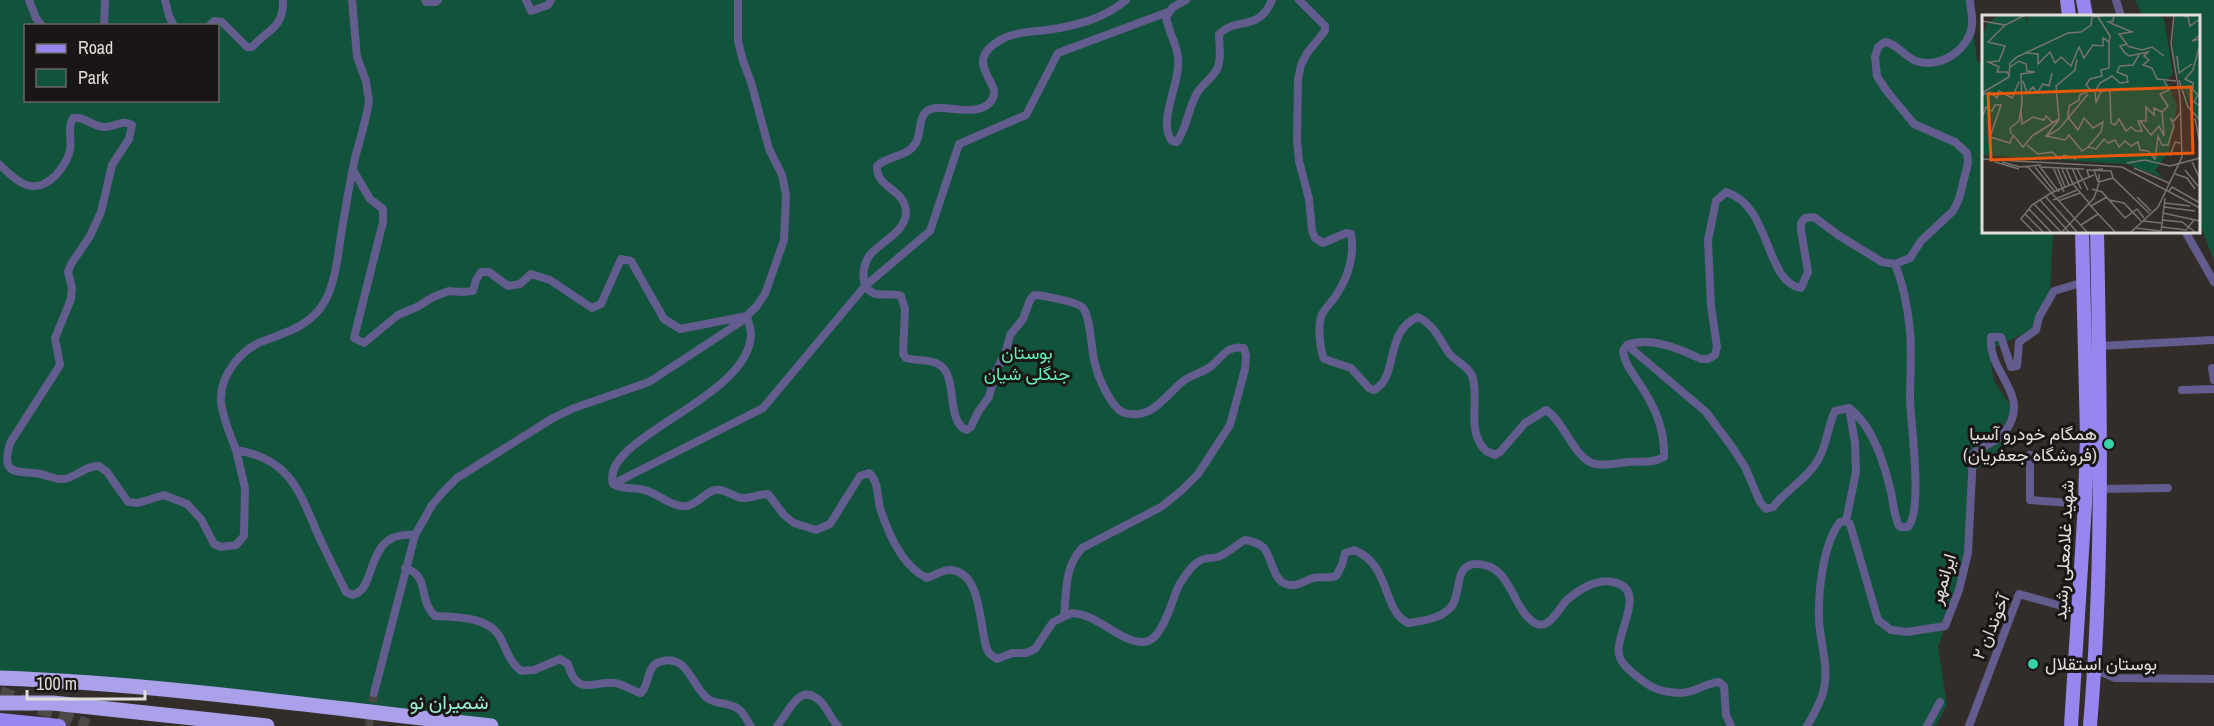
<svg xmlns="http://www.w3.org/2000/svg" width="2214" height="726" font-family="'Archivo Narrow',Vazirmatn,sans-serif">
	<style>
		.green { fill: #11533b; fill-rule: evenodd }
		.lines { fill: none; stroke-linecap: round; stroke-linejoin: round }
		.street-tunnel { stroke: #4d4745; stroke-width: 8; stroke-dasharray: 8 4; stroke-linecap: butt }
		.primary-tunnel { stroke: #4d4745; stroke-width: 14; stroke-dasharray: 14 7; stroke-linecap: butt }
		.street { stroke: #635c8e; stroke-width: 8 }
		.primary { stroke: #9786ed; stroke-width: 14 }
		.highway { stroke: #aba1eb; stroke-width: 15 }
		.poi-dot { fill: #34d4a8; stroke: #191615; stroke-width: 2 }
		.labels { text-anchor: middle; stroke-width: 6; stroke-linejoin: round; paint-order: stroke }
		.park-label { font-size: 18px; fill: #65f0b8; stroke: #191615 }
		.poi-label { font-size: 18px; fill: #e0dddb; stroke: #191615; text-anchor: end }
		.street-label { font-size: 18px; fill: #e0dddb; stroke: #191615 }
		.neighbourhood-label { font-size: 20px; fill: #95f0cf; stroke: #191615 }
		.inset-road { fill: none; stroke: #787371; stroke-width: 1.5 }
		.view { fill: #e8590c; fill-opacity: 0.15; stroke: #e8590c; stroke-width: 3 }
		.inset-edge { fill: none; stroke: #e0dddb; stroke-width: 3 }
	</style>
	<rect width="100%" height="100%" fill="#332d2a"/>
	<path class="green" d="M0,0h1969l8,61 6,4v166h70l-3,64 -18,35 -43,20 5,31 22,33 -8,28 -33,29 -15,111 -22,65 9,58 -11,21h-1473l-463,-47zM26,26h192v74h-192z
		M2135,0h79v261l-16,-42v-203h-56z"/>
	<g class="lines">
		<path class="street-tunnel" d="M369,726l5,-33"/>
		<path class="primary-tunnel" d="M0,693l88,33"/>
		<path class="street" d="M29,0l7,18 6,8
			M165,0l4,16 5,10
			M425,0l1,2h10l2,-2
			M526,0l5,11 17,-6 3,-5
			M1186,0l-13,7 -7,10c3,18 14,31 12,50 -1,22 -20,56 -6,74l5,1c10,-15 11,-33 20,-49 6,-10 21,-19 22,-30 2,-9 0,-20 0,-29 18,-18 39,-1 53,-34
			M1299,0l26,26v5l-18,22 -6,12 -3,14 -1,61 2,21 10,38 3,32 3,7 8,5 23,-10 5,1c4,23 -3,44 -16,63 -4,6 -12,13 -14,20 -3,9 -1,33 3,42l27,9 18,20 5,2c26,-14 9,-58 44,-73 15,7 22,22 30,35 7,10 22,14 25,27 6,25 -7,52 13,72l9,4 5,-3 25,-29 21,-13c18,11 29,50 49,54 10,2 23,-1 33,-2 14,-1 23,2 36,-5 1,-26 -8,-47 -21,-68 -8,-13 -18,-23 -20,-38l4,-6c24,-9 53,4 74,14h7l7,-4 2,-8 -6,-41 -3,-66 8,-39 10,-9c45,13 39,91 75,96l7,-16 -7,-42v-7l4,-5 9,-1 24,18 44,27 13,2 15,-6 11,-17 32,-30 6,-12 9,-36 -1,-10 -12,-11 -41,-18 -28,-34 -9,-14 -2,-19 3,-10 7,-5c11,1 20,15 31,19 24,9 55,-13 56,-37 1,-8 -2,-16 -2,-24
			M2116,0l5,16
			M104,26l1,-26
			M209,26l5,-5 8,1 25,25h5c15,-17 32,-19 31,-47
			M0,165c18,18 34,32 56,10 6,-7 12,-15 14,-25 2,-10 -3,-23 3,-32 12,-2 19,9 32,9 10,0 17,-8 27,-2l-3,14 -17,26 -11,47 -11,24 -19,28 -3,8 4,16 -1,11 -16,39 5,27 -50,78c-10,35 8,27 31,31 8,2 15,6 23,5 13,-2 22,-14 35,-13l8,6 21,30 10,1 26,-8 23,9 14,15 13,25 7,3 15,-2 8,-9 1,-48 -9,-38c51,8 62,37 80,80 9,21 20,41 30,62l7,3c26,-7 10,-65 62,-60
			M353,170l17,29 13,10v13l-29,116 10,5 34,-28 19,-8 16,-10 16,-6 13,1 11,-1 3,-11 5,-8h8l19,14 12,-2 11,-10 19,6 42,28 9,-4 20,-45 10,2 33,58 16,10 67,-13c1,6 4,12 4,18 -1,65 -152,103 -138,150 10,6 20,3 31,6 14,3 28,18 43,16 11,-2 18,-14 28,-16 9,-2 17,6 26,8 9,1 17,-4 27,-4l16,21 10,8 22,7 14,-6 30,-48 9,-3c10,9 8,23 11,35 8,25 23,59 47,70 7,-2 15,-8 22,-8 34,0 30,59 38,79 1,5 6,7 10,10l15,-6h14l9,-4 18,-27 19,-9c28,2 48,30 72,29 19,-1 28,-43 35,-57 6,-9 14,-23 25,-26 6,-2 13,0 18,-4 9,-4 15,-11 23,-15 6,1 13,3 18,7 11,12 9,40 31,38 7,-1 12,-5 19,-7 8,-2 15,1 23,-2l6,-11 3,-12 9,-3c37,14 28,61 54,73 14,-2 32,-4 42,-15 12,-11 3,-43 25,-44 36,-1 36,42 58,58 16,11 26,-15 34,-22 11,-10 30,-22 46,-18 38,8 -2,55 7,76 4,9 15,17 23,23 11,9 22,12 37,12 15,0 25,-10 39,-11l5,4 2,29 5,11
			M2185,231l29,51
			M1627,345l79,67 26,35 13,20 15,35 6,7 7,-2c13,-17 34,-28 45,-47 10,-18 9,-32 17,-49l14,-3c24,18 35,55 42,84 2,10 3,22 7,32l2,3h8c15,-16 3,-103 2,-127 0,-23 2,-46 0,-69 -2,-22 -7,-47 -15,-67
			M2099,346l115,-6
			M2212,368l2,12
			M2182,390l32,-1
			M236,450c-6,-16 -13,-31 -15,-48 -2,-27 21,-54 45,-62 25,-9 46,-16 59,-39 13,-24 14,-61 20,-89 3,-18 6,-36 10,-54 5,-19 11,-37 14,-57l-3,-20 -9,-24 -5,-57
			M2030,455v45l55,4
			M613,484l150,-76 102,-122 65,-55 29,-87 67,-29 32,-62 110,-41
			M2099,489l69,-1
			M1846,521l10,-49 -1,-29 -6,-35
			M405,568c26,8 12,31 30,48 21,1 55,0 66,23 6,13 9,23 20,32l13,-1 26,-11 8,5c10,37 29,13 51,20 8,2 13,7 22,9 9,-9 5,-26 18,-31 28,-10 32,23 48,36 9,7 21,4 30,10 7,4 9,12 14,18
			M1064,615c3,-25 0,-47 18,-67l79,-41 21,-17 16,-16 32,-49 15,-56 1,-13 -2,-8c-18,-3 -21,9 -34,19 -8,6 -20,8 -28,15 -17,14 -30,38 -57,31 -13,-3 -27,-36 -30,-49 -4,-13 -4,-49 -13,-57 -5,-5 -41,-12 -48,-12l-4,5 -7,19 -13,16 -4,16 -11,22 -6,24 -11,15 -7,15 -5,3c-21,-10 -7,-56 -28,-66 -9,-5 -22,-3 -32,-6l-3,-4 2,-45 -4,-13c-9,-4 -19,1 -28,-3 -13,-6 -11,-26 -4,-37 10,-14 43,-26 36,-50 -5,-18 -29,-19 -28,-40 11,-11 29,-8 38,-22 8,-10 1,-30 16,-35 17,-5 48,10 61,-9 12,-18 -33,-37 10,-61 14,-7 29,-7 45,-9 28,-4 57,-11 79,-30
			M2095,669l20,9 99,1
			M374,693l41,-158 17,-30 11,-13 14,-14 96,-60 21,-10 75,-26 90,-59 17,-16 9,-13 19,-54 2,-45 -4,-20 -13,-26 -18,-67 -8,-21 -5,-20v-41
			M777,726c12,-13 22,-47 45,-23 6,7 9,16 16,23
			M1807,726c6,-10 12,-21 16,-33 7,-24 -3,-50 -4,-73 -1,-28 4,-76 21,-98l6,-1 4,3 28,96 13,10 16,2 38,-6 14,-36 9,-37 5,-99c9,-8 24,-12 31,-21 30,-38 -17,-59 -13,-96h10l10,30 6,-1 2,-24 17,-12 3,-13 15,-26 30,-9
			M1927,726l13,-24
			M1969,726l50,-132 60,17"/>
		<path class="primary" d="M2067,0l2,16
			M2083,0l3,16
			M0,720l59,6
			M2071,726l14,-222 2,-68 -5,-205
			M2090,726c14,-164 10,-330 7,-495"/>
		<path class="highway" d="M0,678c164,6 328,30 491,48
			M0,703h53l214,23"/>
	</g>
	<g class="poi-dot">
		<circle cx="2109" cy="444" r="6"/>
		<circle cx="2033" cy="664" r="6"/>
	</g>
	<g class="labels">
		<g class="park-label">
			<text x="1027" y="359">بوستان<tspan x="1027" dy="21">جنگلی شیان</tspan></text>
		</g>
		<g class="poi-label">
			<text x="2097" y="440">همگام خودرو آسیا<tspan x="2097" dy="21">(فروشگاه جعفریان)</tspan></text>
			<text x="2045" y="670" text-anchor="start">بوستان استقلال</text>
		</g>
		<g class="street-label">
			<text transform="translate(2064 550) rotate(-87)" y="6">شهید غلامعلی رشید</text>
			<text transform="translate(1943 579) rotate(-73)" y="6">ایرانمهر</text>
			<text transform="translate(1991 627) rotate(-67)" y="6">آخوندان ۲</text>
		</g>
		<g class="neighbourhood-label">
			<text x="449" y="709">شمیران نو</text>
		</g>
	</g>
	<g transform="translate(1982 15)">
		<rect width="218" height="218" fill="#332d2a"/>
		<path d="M16,0l28,2 2,7v-9h132l4,4 9,54 -6,7 10,26 -8,46 -14,18 8,8 -37,-14 -144,-9v-118l5,-13zM193,0h24v109l-21,-48 -6,-27z" fill="#11533b"/>
		<path class="inset-road" d="M132,0l-1,6 -5,1 24,10 -13,2 8,10 -7,2 4,6 5,4 19,-4 -4,4 5,4 -6,5 9,3 5,11 19,2M199,0l7,2 2,9 10,-7M116,2l12,19 -1,6M0,6l23,4M218,20l-8,6 8,-2M218,29l-7,26 -8,9 8,4v7l5,5 -4,7 6,4M145,31l15,4 10,-3 12,9M44,38l12,1v10l12,-12 5,11 6,-6 10,9 8,-19 5,11 9,-13 10,1v-8l6,4v26l-8,2 1,6 -12,3 -4,6 5,5 -11,5 -1,5 -10,6 -1,11 10,13 6,-12 9,10 10,-6 -2,10 -13,15M157,40l-6,10 -13,1 -3,6 10,4 1,6 -8,1 -8,-7 -12,7 -5,9 1,11 4,-10 6,-4 4,3 1,31 4,2 4,-6 7,12 5,-4 5,4h6l-4,-10h8v-14l8,8v-7l8,4 6,-6 -8,-12 9,-4 -5,-9M195,41l2,17 13,-9M28,52l9,-6 7,3 1,7 8,1 -14,2 1,30 -3,17 -9,7 1,6M27,60l-2,-3h-10l2,-5 -11,-5 11,-1 6,-15 -17,-4 17,-17 20,-10M197,65l9,27 12,13M41,66l4,12 6,-6 4,6 6,-9 6,2 3,-13M0,78l27,-16 1,-14 7,-6 51,-24 13,-1 10,-7 1,-8 17,-2M0,80l8,-3 7,6 2,-7 13,7 7,-16M39,94l1,15 11,-7 11,3 2,-4 6,6 6,-1 -12,15 19,4 4,-5 13,16 6,-4 8,2 8,-10 4,4 7,-3 4,7 6,-6 6,5 7,-4 2,8 8,1 7,8M0,103l4,-11 6,4 3,-6h6l-11,32 20,6 3,-8 10,12 9,-11 27,-17 -3,-33 19,-16 2,-11M213,103l5,26M158,106l11,14 8,-9 5,10 -2,-24M65,121l12,-7 29,-35M45,130l11,9 14,-2 8,7 4,-4 12,4M188,141l5,-14 5,1M0,144l140,8 78,41M173,145l3,-24 4,9h6l6,-19 -3,-7 3,2 6,-8M13,147l24,7M20,147l18,5 21,-2M210,147l8,17M145,148l18,-3 25,6 30,-8M46,152l59,65M53,152l19,24M57,152l45,2M58,152l19,25M71,152l11,25M75,152l8,20M79,152l8,18M84,153l7,16 16,19M90,153l9,21M152,153l35,15M95,154l11,21M203,155l13,16M117,159v8l14,-4M193,159l12,4 8,11M107,162l-2,-7 24,1 2,7 36,35M116,167l-4,-12 9,-1M110,174l10,3 23,26 12,-9 7,9M187,176l3,-4 28,16M63,181l32,36M155,182l14,14M58,185l29,32M71,185l24,-10M127,185l15,3 17,18M76,186l22,-8M183,188l25,3M52,189l27,28M107,189l26,28M109,191l16,-9M182,192l31,4M47,194l22,23M181,198l37,8M43,199l18,18M180,205l20,2 13,10M161,206l18,2M99,210l17,-11M180,212l24,3 8,-10M154,213l24,3M52,217l-13,-13 11,-14 19,-12 43,-18M80,217l32,-34 5,-15M149,217l27,-25 24,-50 -2,-60 -9,-53 3,-29M179,217l4,-34"/>
		<path class="view" d="M209,72l2,66 -202,7 -3,-66z"/>
		<rect width="218" height="218" class="inset-edge"/>
	</g>
	<rect x="24" y="24" width="195" height="78" fill="#191615" stroke="#696664" stroke-width="1.5"/>
	<rect x="36" y="44" width="30" height="9" fill="#9786ed" stroke="#696664" stroke-width="1.5"/>
	<text x="78" y="54" font-size="18" fill="#e0dddb">Road</text>
	<rect x="36" y="69" width="30" height="18" fill="#11533b" stroke="#696664" stroke-width="1.5"/>
	<text x="78" y="84" font-size="18" fill="#e0dddb">Park</text>
	<path d="M27 690v9h118v-9" fill="none" stroke="#e0dddb" stroke-width="3"/>
	<text x="36" y="690" font-size="18" fill="#e0dddb" stroke="#191615" stroke-width="4.5" paint-order="stroke">100 m</text>
</svg>
